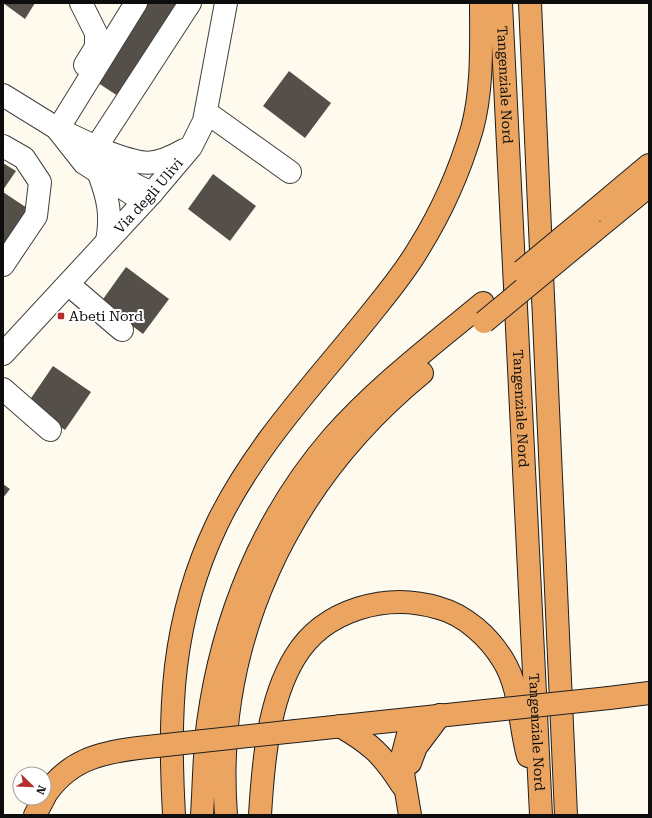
<svg xmlns="http://www.w3.org/2000/svg" width="652" height="818" font-family="'Roboto Serif',serif">
	<style>
		.building { fill: #554f4a }
		.lines { fill: none; stroke-linecap: round; stroke-linejoin: round }
		.minor-casing { stroke: #404040; stroke-width: 24 }
		.highway-casing { stroke: #1e1e1e; stroke-width: 24 }
		.minor { stroke: #fff; stroke-width: 22 }
		.highway { stroke: #eba560; stroke-width: 22 }
		.highway-bridge-casing { stroke: #1e1e1e; stroke-width: 24; stroke-linecap: butt }
		.highway-bridge { stroke: #eba560; stroke-width: 22 }
		.poi-dot { fill: #b42e2f; stroke: #fff; stroke-width: 1.5 }
		.labels { text-anchor: middle; stroke-width: 4; stroke-linejoin: round; paint-order: stroke }
		.street-label { font-size: 14px; fill: #0d0d0d; stroke: #fff }
		.poi-label { font-size: 14px; fill: #0d0d0d; stroke: #fff; text-anchor: start }
	</style>
	<rect width="100%" height="100%" fill="#fefbee"/>
	<path class="building" d="M3,3h32l-10,16z
		M138,3h47l-64,95 -29,-19z
		M289,71l42,32 -26,35 -42,-32z
		M3,163l13,8 -13,19z
		M213,174l43,32 -26,35 -42,-32z
		M3,192l27,18 -27,42z
		M126,267l43,32 -26,35 -42,-32z
		M53,366l38,26 -26,38 -38,-26z
		M3,484l7,5 -7,9z"/>
	<g class="lines">
		<defs>
			<g id="minor">
				<path d="M81,3l15,30v14l-11,18"/>
				<path d="M3,95l55,34 49,23 14,16 6,11 8,6 17,8"/>
				<path d="M206,112l84,60"/>
				<path d="M58,129l78,-126"/>
				<path d="M58,130l26,33 51,33"/>
				<path d="M3,146l21,12 16,24 -4,34 -33,49"/>
				<path d="M97,146l93,-143"/>
				<path d="M107,152c34,12 44,17 77,-2"/>
				<path d="M99,174c9,24 13,41 8,67"/>
				<path d="M68,284l54,46"/>
				<path id="s1" d="M3,354l149,-161 39,-46 13,-26 22,-118"/>
				<path d="M3,389l47,41"/>
			</g>
			<g id="highway">
				<path id="s2" d="M501,3l40,812"/>
				<path d="M530,3l36,812"/>
				<path d="M593,212l56,-47"/>
				<path d="M594,231l55,-45"/>
				<path d="M609,698l40,-5"/>
				<path d="M340,726c31,18 42,28 62,59"/>
				<path d="M296,731l189,-20"/>
				<path d="M410,763l6,-16 24,-32"/>
				<path d="M44,797c23,-36 54,-44 94,-49"/>
				<path d="M35,815l9,-17"/>
				<path d="M174,815c-6,-104 -3,-195 43,-291 36,-75 96,-139 148,-203 19,-24 39,-47 54,-73 23,-37 41,-78 53,-119 11,-41 9,-84 9,-126"/>
				<path d="M202,815c2,-30 2,-62 6,-92 14,-104 55,-205 124,-285 45,-51 99,-92 151,-135"/>
				<path d="M226,815c-13,-174 62,-332 196,-442"/>
				<path d="M260,815c3,-50 8,-114 35,-158 29,-48 92,-65 144,-49 26,7 50,29 64,52 18,29 16,64 25,96"/>
				<path d="M410,815l-9,-54 11,-42"/>
			</g>
		</defs>
		<use href="#minor" class="minor-casing"/>
		<use href="#highway" class="highway-casing"/>
		<use href="#minor" class="minor"/>
		<use href="#highway" class="highway"/>
		<defs>
			<path id="highway-bridge" d="M522,271l71,-59
				M484,322l110,-91
				M485,711l124,-13
				M138,748l158,-17"/>
		</defs>
		<use href="#highway-bridge" class="highway-bridge-casing"/>
		<use href="#highway-bridge" class="highway-bridge"/>
	</g>
	<rect class="poi-dot" x="57" y="312" width="8" height="8" rx="2"/>
	<g class="labels">
		<g class="street-label">
			<text dy="5" stroke="none"><textPath href="#s2" startOffset="82">Tangenziale Nord</textPath></text>
			<text dy="5" stroke="none"><textPath href="#s1" startOffset="215">Via degli Ulivi</textPath></text>
			<text dy="5" stroke="none"><textPath href="#s2" startOffset="406">Tangenziale Nord</textPath></text>
			<text dy="5" stroke="none"><textPath href="#s2" startOffset="730">Tangenziale Nord</textPath></text>
		</g>
		<g class="poi-label">
			<text x="69" y="321">Abeti Nord</text>
		</g>
	</g>
	<rect width="652" height="818" fill="none" stroke="#0d0d0d" stroke-width="8"/>
	<g transform="translate(32 786) rotate(113)"><circle r="19" fill="#ffffff" stroke="#9e9e9e"/>
	<path d="M0-3L7 15L0 10L-7 15Z" fill="#b42e2f"/>
	<text y="-6" font-size="11" font-weight="bold" text-anchor="middle" fill="#0d0d0d">N</text>
	</g>
</svg>
